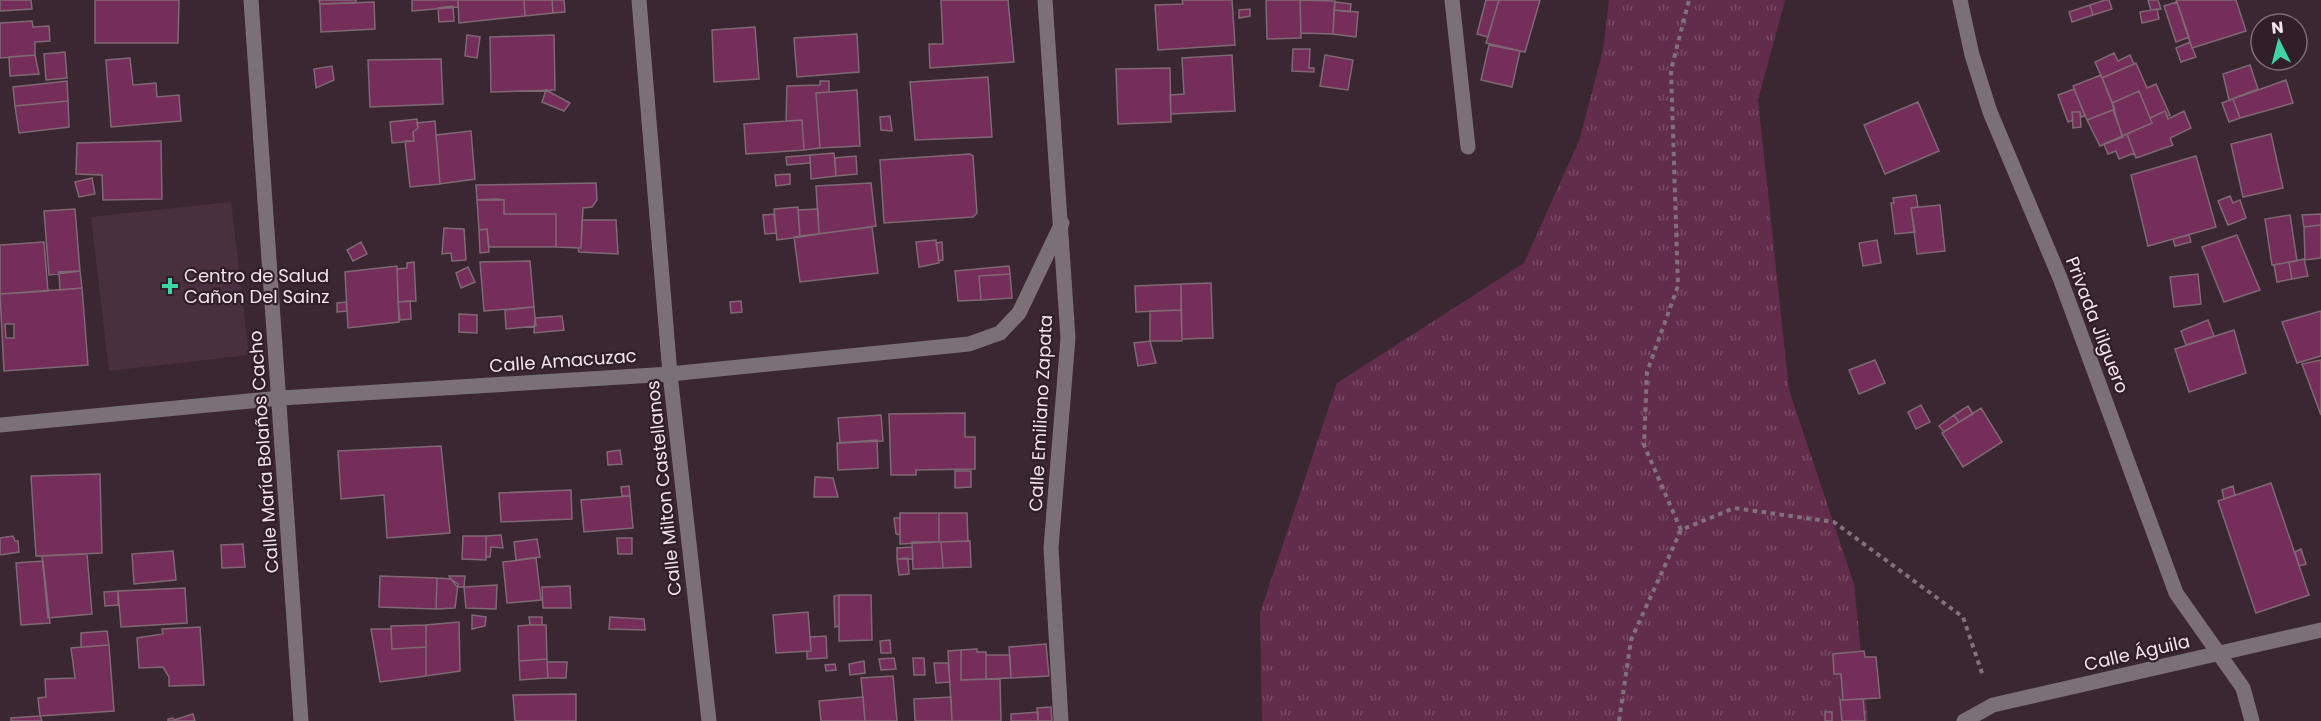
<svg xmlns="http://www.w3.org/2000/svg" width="2321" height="721" font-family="Poppins,sans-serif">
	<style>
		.built { fill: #49303e }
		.grass { fill: url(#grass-tufts) }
		.building { fill: #752e59; stroke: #7f6874; stroke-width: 1.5; fill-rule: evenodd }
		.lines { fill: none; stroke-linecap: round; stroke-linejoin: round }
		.path { stroke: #82717a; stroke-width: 4; stroke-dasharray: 4.5 4.5; stroke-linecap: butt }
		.minor { stroke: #7b7075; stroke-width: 15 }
		.poi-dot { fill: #3fd4a2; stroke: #311e28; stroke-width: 2 }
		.labels { text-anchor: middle; stroke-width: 4.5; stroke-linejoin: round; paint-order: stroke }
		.poi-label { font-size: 18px; fill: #f1e4ea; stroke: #311e28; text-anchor: start }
		.street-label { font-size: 18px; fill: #f1e4ea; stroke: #311e28 }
	</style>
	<defs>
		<pattern id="grass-tufts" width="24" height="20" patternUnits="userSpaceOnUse" patternTransform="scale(1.5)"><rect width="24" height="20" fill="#612d4b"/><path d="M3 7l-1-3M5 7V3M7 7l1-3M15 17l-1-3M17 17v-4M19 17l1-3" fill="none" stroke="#784b65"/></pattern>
	</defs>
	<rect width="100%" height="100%" fill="#3b2732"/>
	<path class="built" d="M231,202l18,153 -140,16 -18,-154z"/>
	<path class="grass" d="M1609,0h176l-27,100 31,290 65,194 14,137h-606l-2,-108 77,-230 187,-120 55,-122 24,-91z"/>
	<path class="building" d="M0,0h31l1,9 -32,2z
		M95,0h84l-1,43h-83z
		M319,0h37v3l-36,1z
		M412,0h46v7l-46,4z
		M458,0h66l1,16 -66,7z
		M524,0h28l1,13 -28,3z
		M552,0h12l1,12 -12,1z
		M941,0h67l6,62 -84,6 -1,-24h14z
		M1182,0h50l3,45 -77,5 -3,-45 28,-1z
		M1266,0h34l1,38 -34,1z
		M1300,0l35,1 -2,33 -32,-1z
		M1486,0h13l-11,37 -11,-3z
		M1499,0h41l-15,52 -39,-9z
		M2105,0h4l3,9 -19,6 -3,-10z
		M2148,0h10l3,9 -10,1z
		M2176,0h60l10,31 -54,17z
		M374,2l1,27 -54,3 -1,-28z
		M1335,2l16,2 -1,8 -16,-2z
		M2177,2l12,35 -13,5 -12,-36z
		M2090,5l3,10 -21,7 -3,-10z
		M453,6l1,15 -15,1 -1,-14z
		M1250,9v7l-11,2v-8z
		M2157,9l2,10 -17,4 -2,-11z
		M1334,10l24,2 -2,25 -23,-3z
		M32,21l1,6 16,-1 1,15 -15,1v13l-35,3v-35z
		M755,27l4,52 -45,3 -2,-52z
		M857,34l2,38 -62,5 -3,-39z
		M467,35l13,2 -3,21 -12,-2z
		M554,35l1,55 -64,2 -1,-55z
		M2190,42l6,15 -15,5 -5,-14z
		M1489,45l31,6 -8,36 -31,-7z
		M1293,49h17l-1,19h5v4l-22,-1z
		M65,52l2,26 -21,2 -2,-26z
		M2114,53l4,8 12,-6 4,9 -32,14 -7,-16z
		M35,55l4,19 -29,2 -1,-19z
		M1232,55l3,56 -64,3 -1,-19 14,-1 -2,-36z
		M1325,55l28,5 -5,30 -28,-4z
		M130,58l3,27 23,-2 1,14 22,-2 2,26 -70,6 -5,-67z
		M441,59l2,45 -73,3 -2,-47z
		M2136,63l11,25 9,-4 14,31 -3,1 -2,-5 -15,7 -11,-27 -27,12 -10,-25z
		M2250,65l8,24 -29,11 -6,-26z
		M332,66l2,14 -18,8 -2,-19z
		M1170,68l1,54 -53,2 -2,-55z
		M2101,75l14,34 -28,11 -14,-34z
		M988,77l4,60 -77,3 -5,-58z
		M2286,80l7,23 -53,15 -7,-19z
		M67,81l1,20 -53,5 -2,-19z
		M820,81h9v11l-13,1 4,55 -16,2 -2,-30 -16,1 1,-35 33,-1z
		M2074,89l11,27 -4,1 -1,-5h-8l1,8 -5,2 -10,-27z
		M546,90l24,13 -6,8 -22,-9z
		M857,90l3,56 -40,2 -4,-55z
		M2139,91l13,32 -30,13 -10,-33z
		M2233,99l7,19 -11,4 -7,-19z
		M68,101l1,26 -50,6 -4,-27z
		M1918,102l21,49 -54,23 -21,-49z
		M2113,110l10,27 -23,9 -13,-26z
		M2165,111l3,8 16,-8 7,17 -21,10 3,7 -37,13 -9,-24 25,-11 -2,-5z
		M2072,112h8l1,15 -8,1z
		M890,116l2,15 -11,-1 -1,-13z
		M417,119l1,9 -5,4 1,9 -22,2 -2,-21z
		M802,120l2,30 -58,4 -2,-30z
		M435,121l5,63 -30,3 -5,-46h9l-1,-9 5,-4 -1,-5z
		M471,131l4,48 -35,5 -4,-49z
		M2127,134l7,19 -15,6 -3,-8 -8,3 -4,-10z
		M2271,134l12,54 -40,9 -12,-53z
		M161,141l1,58 -59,1 -1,-25 -26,-1 1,-31z
		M834,153l2,23 -25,3 -1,-24z
		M970,154l3,2 4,57 -4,4 -89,6 -4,-63z
		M810,155v8l-23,2 -1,-8z
		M856,156l1,18 -21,2 -1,-18z
		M2196,156l20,71 -68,19 -17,-71z
		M790,174v10l-14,2 -1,-11z
		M92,178l3,16 -16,3 -4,-15z
		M596,183l1,17 -5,7 -9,1 -2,40 -25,-1v-33h-52v-14h-27l-1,-15z
		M871,183l5,43 -57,8 -3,-48z
		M1916,195l2,12 -7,1 4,24 -20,2 -4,-31h3l-1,-5z
		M2230,196l3,7 7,-3 6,18 -18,7 -10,-24z
		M496,199l8,1v14h52v33h-67l-2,-18 -8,1 -2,-30z
		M1940,205l5,46 -28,3 -6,-46z
		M798,207l2,30 -23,3 -3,-31z
		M75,209l5,62 -31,4 -5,-64z
		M818,209l1,25 -19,3 -2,-27z
		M774,214l2,19 -11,1 -2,-19z
		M2321,214v11l-17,2 -2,-12z
		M2290,215l7,46 -25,4 -7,-46z
		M582,220h34l2,34 -39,-2 -1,-4h3z
		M2321,225v33l-16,2 -1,-33z
		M872,227l6,46 -78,9 -6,-45z
		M444,228l20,1 2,31 -14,1 -1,-8 -9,1z
		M487,229l2,23 -9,1 -1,-23z
		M2189,235l2,7 -16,4 -2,-7z
		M2237,235l23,55 -36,12 -22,-55z
		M936,240l3,23 -20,4 -3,-25z
		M1877,240l4,23 -18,3 -4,-23z
		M44,242l4,49 -48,3v-49z
		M361,242l6,12 -14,7 -6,-11z
		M942,242l1,18 -4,1 -3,-18z
		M2304,259l4,17 -16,3 -3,-17z
		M530,261l4,46 -50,4 -4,-49z
		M414,262l2,39 -18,1 -1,-33 10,-1v-5z
		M2289,262l3,17 -15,3 -3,-17z
		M397,266l2,56 -51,6 -3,-56z
		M1009,266l1,8 -31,2 2,24 -23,1 -3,-30z
		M468,267l7,15 -14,6 -5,-15z
		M80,271l2,17 -22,2 -1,-18z
		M1010,274l2,24 -31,2 -2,-24z
		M2198,274l3,30 -27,3 -4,-30z
		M1211,283l2,55 -31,1 -1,-55z
		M1181,284v26l-45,2 -1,-26z
		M82,288l6,77 -84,6 -4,-77zM5,324h9v14h-8z
		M410,301l1,18 -11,1 -2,-18z
		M741,301l1,11 -11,1 -1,-11z
		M346,302l1,9 -10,1v-9z
		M534,307l2,19 -30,3 -1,-19z
		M1181,310l1,31h-32v-30z
		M2321,311v45l-24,7 -15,-41z
		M459,314l18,1v18l-18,-1z
		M562,316l2,14 -30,3 1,-15z
		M2208,320l6,16 -28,9 -5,-14z
		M2234,330l12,43 -57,19 -14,-43z
		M1150,341l6,22 -18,3 -4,-23z
		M1875,360l10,23 -26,11 -10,-24z
		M2321,360v55l-19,-51z
		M1921,405l9,17 -14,7 -8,-17z
		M1968,406l5,8 -14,8 -5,-7z
		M1981,408l21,34 -39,25 -21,-34z
		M965,413v24h10v32l-59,1v5h-25l-2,-61z
		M881,415l2,26 -43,2 -2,-25z
		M1954,415l5,7 -15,10 -5,-6z
		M877,440l1,28 -40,2 -1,-27z
		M441,446l9,87 -63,5 -3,-43 -43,4 -3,-48z
		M620,450l2,14 -14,1 -1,-13z
		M955,471h16v16l-16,1z
		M100,474l2,79 -66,3 -5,-80z
		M815,477l18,1 5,19h-24z
		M2271,483l38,112 -53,18 -38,-112z
		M629,486l1,10h-8l-1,-9z
		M2233,486l2,9 -11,4 -2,-9z
		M571,490l1,29 -71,3 -2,-29z
		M630,496l3,32 -49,4 -3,-32z
		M900,513h39v29l-39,2z
		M939,513h28l1,28 -29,1z
		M894,518h6v17l-4,-1z
		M501,535l2,13 -12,-1 -1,10h-4v-21z
		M13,536l2,5h3l1,11 -19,3v-17z
		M463,536h23v24l-24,-1z
		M617,538h15v16h-14z
		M537,539l3,18 -24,3 -2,-18z
		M970,541l1,26 -28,1 -2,-26z
		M912,542h29l2,26 -30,1z
		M243,544l2,23 -23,1 -1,-23z
		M912,547l1,12h-16v-11z
		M2301,549l5,15 -7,2 -4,-14z
		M173,551l3,29 -42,4 -2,-30z
		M87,554l5,60 -44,4 -6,-62z
		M536,558l5,42 -34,3 -4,-41z
		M908,558l1,16 -10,1 -2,-16z
		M43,561l7,62 -29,2 -5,-62z
		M380,576l57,2 -1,31 -57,-2z
		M449,576h16l-1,11h-7z
		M437,578l14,1 7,5 -3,24 -19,1z
		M497,585l-1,24 -30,-1 -2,-21z
		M570,586l1,22h-28l-1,-21z
		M185,588l2,35 -66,4 -3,-36z
		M118,591v14l-13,1 -1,-14z
		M839,595v31l-4,1 -1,-31z
		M839,595h32l1,45 -33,1z
		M808,612l3,39 -35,2 -3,-38z
		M472,615l14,2 -1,9 -13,3z
		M529,617h13v8h-12z
		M610,617l34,2 1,11 -36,-1z
		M459,622l1,49 -34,5v-51z
		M426,625v22l-34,2 -1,-23z
		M530,625h16l1,34 -28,2 -1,-35z
		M200,627l4,58 -35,1v-9l-6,-10 -24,1 -2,-30 26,-4 -1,-5z
		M371,629h20l1,20 34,-2v29l-46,6z
		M107,631l2,14 -28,2v-14z
		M826,636l1,22 -20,1v-7l4,-1 -1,-14z
		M890,640l1,13h-10l-1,-12z
		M1046,644l3,32 -38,2 -2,-31z
		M109,645l5,66 -74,5 -2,-18 8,-1 -1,-18 30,-1 -4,-30z
		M977,649v3h9v27l-25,1v-30z
		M961,650v30l39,-1 1,42h-49l-4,-70z
		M1864,651l1,6h11l4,41 -37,2 -2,-26h-7l-1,-20z
		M986,655h24l1,23 -25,1z
		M894,658l2,11 -15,1 -2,-11z
		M913,658h11l1,17h-11z
		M547,659l1,19 -28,2 -1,-19z
		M864,661l1,12 -15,2 -1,-11z
		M547,662h20l-1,16h-18z
		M934,663h14l2,19 -14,1z
		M835,664l1,6 -10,1 -1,-6z
		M893,676l4,45h-32l-4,-43z
		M576,694v27h-61l-2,-26z
		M863,697l2,24h-44l-2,-20z
		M951,697l1,24h-37l-1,-22z
		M1863,699l2,22h-23l-2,-21z
		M1051,707l1,14h-14l-1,-13z
		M1038,712v9h-27v-7z
		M1825,712h7v9h-7z
		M193,714l2,7h-27v-2l5,-1 1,2z
		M40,716l2,5h-31v-3z"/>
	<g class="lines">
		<path class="path" d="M1681,530l-37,-85 3,-73 31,-86 -7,-216 18,-70
			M1619,721l12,-81 50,-110 53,-22 100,14 129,95 20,59"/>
		<path class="minor" d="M251,0l50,721
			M639,0l31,374 39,347
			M1045,0l23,338 -17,210 10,173
			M1452,0l16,147
			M1960,0l12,55 18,57 70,166 116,315 67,95 9,33
			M0,425l281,-27 389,-24 299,-30 31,-11 19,-20 43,-90
			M1964,721l29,-16 328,-75"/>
	</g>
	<path class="poi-dot" d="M167 277h6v6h6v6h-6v6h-6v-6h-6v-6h6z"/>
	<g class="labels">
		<g class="poi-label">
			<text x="184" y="282">Centro de Salud<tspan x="184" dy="21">Cañon Del Sainz</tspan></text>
		</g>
		<g class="street-label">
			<text transform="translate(2097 325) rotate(69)" y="6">Privada Jilguero</text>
			<text transform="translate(563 361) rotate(-4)" y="6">Calle Amacuzac</text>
			<text transform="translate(1041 413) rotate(-87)" y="6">Calle Emiliano Zapata</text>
			<text transform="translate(264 452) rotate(-94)" y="6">Calle María Bolaños Cacho</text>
			<text transform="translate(664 488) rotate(-96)" y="6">Calle Milton Castellanos</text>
			<text transform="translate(2137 653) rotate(-13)" y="6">Calle Águila</text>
		</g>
	</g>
	<g transform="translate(2279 42) rotate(354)"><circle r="28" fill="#311e28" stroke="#7e6d76" stroke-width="1.5"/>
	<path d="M0-4.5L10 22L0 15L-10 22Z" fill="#3fd4a2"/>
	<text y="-9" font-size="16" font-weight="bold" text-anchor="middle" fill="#f1e4ea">N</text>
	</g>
</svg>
